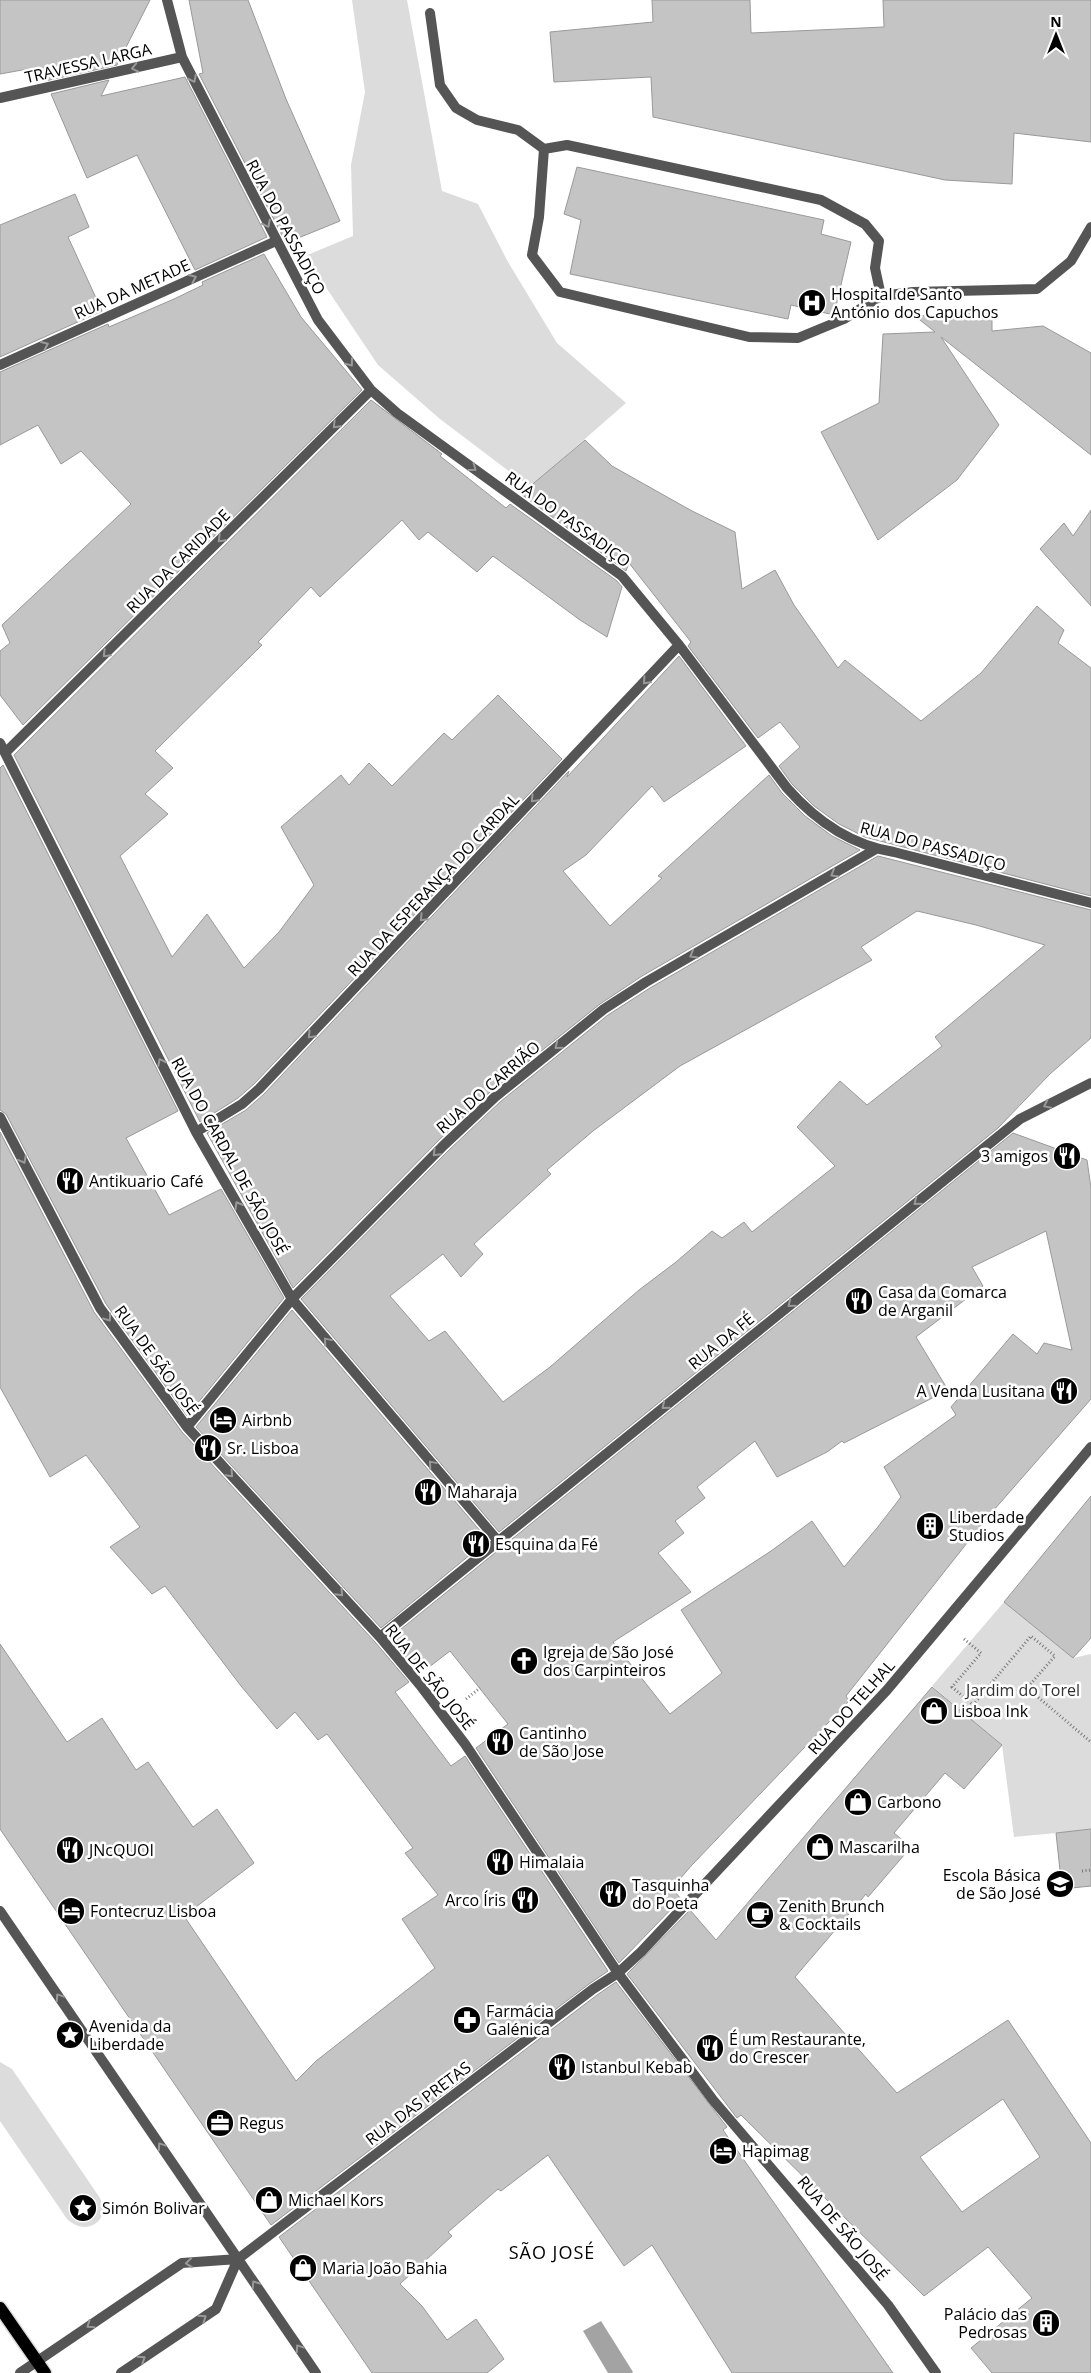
<svg xmlns="http://www.w3.org/2000/svg" width="1091" height="2373" font-family="'Open Sans',sans-serif">
	<style>
		.green { fill: #dcdcdc }
		.water { fill: #a3a3a3 }
		.building { fill: #c4c4c4; stroke: #999; fill-rule: evenodd }
		.lines { fill: none; stroke-linecap: round; stroke-linejoin: round }
		.primary-casing { stroke: #dbdbdb; stroke-width: 15 }
		.path { stroke: #777; stroke-width: 3; stroke-dasharray: 1 2.5; stroke-linecap: butt }
		.service { stroke: #555; stroke-width: 10 }
		.minor { stroke: #555; stroke-width: 10 }
		.primary { stroke: #000; stroke-width: 12 }
		.oneway { stroke: #999 }
		.labels { text-anchor: middle; stroke-width: 5; stroke-linejoin: round; paint-order: stroke }
		.street-label { font-size: 16px; fill: #000; stroke: #fff }
		.poi-label { font-size: 16px; fill: #000; stroke: #fff; text-anchor: start }
		.park-label { font-size: 16px; fill: #333; stroke: #fff }
		.neighbourhood-label { font-size: 18px; letter-spacing: 1px; fill: #000; stroke: #fff }
	</style>
	<rect width="100%" height="100%" fill="#fff"/>
	<path class="green" d="M352,0h55l35,191 36,13 30,58 49,81 69,60 -96,84 -90,-68 -62,-54 -73,-109 48,-20 -2,-71 14,-73z
		M1004,1602l69,56 18,-4v232l-29,3 -6,-56 -42,4 -12,-92 -70,-59z
		M0,2062l12,7 88,129c11,24 -14,39 -33,21l-67,-98z"/>
	<path class="water" d="M601,2321l32,51 -1,1h-24l-25,-42z"/>
	<path class="building" d="M0,0h150l-33,65 -72,16 -6,-14 -39,7z
		M189,0h59l38,99 54,122 -54,22 -87,-169 4,-1z
		M652,0h98l1,33 133,-6 -1,-27h208v142l-77,-9 -2,51 -67,-4 -292,-63 -2,-40 -97,5 -4,-50 103,-10z
		M185,77l82,160 -72,33 -58,-115 -50,23 -36,-84 58,-14 -8,16z
		M577,167l247,53 -3,14 30,8 -17,73 -43,-10 -3,14 -218,-45 11,-54 -17,-6z
		M75,194l14,33 -21,10 34,74 -102,46v-132z
		M264,254l37,63 61,73 -339,335 -23,-30v-44l10,-8 -8,-18 129,-121 -50,-53 -20,13 -23,-39 -38,20v-73l108,-48 1,3 65,-28 29,-14 -1,-3z
		M992,313v18l51,-5 48,27v102l-150,-118 58,88 -42,55 -79,60 -57,-108 58,-29 4,-69 52,-2 -20,-16z
		M371,400l71,54 -2,2 66,52 4,-4 107,77 5,6 -15,50 -27,-17 -87,-64 -16,16 -49,-40 -9,8 -17,-20 -82,77 -9,-10 -53,55 4,3 -107,106 18,17 -28,26 23,20 -48,42 52,101 35,-43 37,54 35,-36 35,-47 -33,-58 60,-52 8,10 20,-22 23,23 52,-53 8,7 46,-45 64,64 -308,325 -16,14 -38,24 -186,-367z
		M585,440l27,26 80,45 43,21 7,57 33,-19 19,35 44,63 7,-8 76,61 60,-48 56,-67 27,24 -6,13 33,25v228l-226,-59 -26,-13 -25,-18 -22,-22 -13,-18 21,-19 -20,-25 -22,16 -70,-92 3,-4 -62,-79 -3,8 -105,-77z
		M1091,510v96l-51,-57 24,-26 9,13z
		M679,656l67,90 -82,56 -12,-16 -66,69 -23,16 47,55 52,-48 -4,-2 111,-101 13,18 23,23 27,20 28,14 -218,126 -42,28 -110,88 -51,48 -146,148 -86,-155 39,-23 18,-16 305,-323 -2,6z
		M3,765l175,346 -52,27 43,77 52,-26 63,109 -97,118 -81,-112 -100,-190 -6,-4v-342z
		M878,856l213,54v128l-41,36 -52,54 -499,404 -198,-233 148,-149 51,-48 108,-87 42,-27zM917,911l59,14 69,20 -110,92 7,9 -75,59 -27,-24 -43,46 38,39 -83,66 -8,-10 -22,16 -10,-7 -36,31 -37,28 -89,77 -47,35 -58,-71 -16,10 -39,-45 53,-42 18,23 22,-23 -9,-10 77,-70 -4,-4 46,-39 87,-65 192,-106 -11,-13z
		M0,1132l94,180 88,120 193,210 34,40 -14,10 56,74 14,-10 143,215 -19,13 -318,241 -271,-396v-185l67,98 35,-24 34,52 12,-8 45,65 24,-18 37,54 -70,53 112,165 20,-20 119,-93 -33,-49 36,-24 -33,-42 8,-5 -86,-114 -9,6 -23,-28 -18,17 -36,-43 -76,-100 -13,8 -42,-47 30,-20 -54,-72 -36,22 -50,-90z
		M1013,1133l74,27 4,28v211l-105,120 -140,177 3,5 -157,164 -20,23 9,11 -62,64 -143,-215 32,-24 -58,-73 -30,23 -30,-36zM1046,1231l26,119 -28,-7 -7,11 -24,-20 -62,73 5,8 -72,52 17,30 -24,31 -33,39 -32,-46 -41,30 -90,59 41,63 -52,41 -57,-72 78,-50 -33,-39 26,-20 -9,-12 30,-23 -8,-11 58,-46 22,36 50,-25 15,-11 2,2 104,-53 -32,-53 67,-51 -11,-19z
		M292,1310l196,230 -107,88 -185,-201z
		M1091,1496v142l-18,20 -69,-56z
		M932,1687l70,58 -38,44 -19,-16 -51,60 17,14 -43,50 -2,-3 -71,83 102,116 111,-73 83,123v230h-99l-21,-25 61,-50 -44,-51 -64,49 -183,-181 -4,3 -110,-144 63,-64 26,30zM1003,2099l37,58 -78,55 -42,-55z
		M1091,1829v57l-29,3 -6,-56z
		M616,1982l111,145 -4,3 170,243h-161l-80,-128 -28,21 -76,-111 -47,36 -3,-2 -50,43 4,4 -52,48 22,22 25,34 29,-21 28,40 -17,14h-115l-93,-136 318,-242z"/>
	<g class="lines">
		<defs>
			<path id="primary" d="M0,2308l45,65"/>
		</defs>
		<use href="#primary" class="primary-casing"/>
		<path class="path" d="M964,1639l17,14 -29,34 21,18 58,-69 24,20 -28,32 64,54
			M466,1699l14,-11
			M1082,1871l9,-1"/>
		<path class="service" d="M430,13l10,72 16,23 21,12 41,10 26,19 -5,68 -7,38 28,37 189,45 49,1 46,-19 37,-23 32,-4 124,-3 34,-28 20,-34
			M544,149l23,-4 254,55 44,24 14,17 -4,27 6,28"/>
		<path class="minor" d="M167,0l15,57 136,263 53,70 26,23 225,163 57,69 108,143c29,33 63,57 107,64l197,51
			M0,98l182,-41
			M0,365l276,-124
			M0,743l196,389 96,167 206,242
			M5,753l366,-363
			M0,1117l100,191 87,119 193,210 40,48 45,59 153,229 95,127 175,205 48,68
			M196,1132l46,-28 17,-15 420,-444
			M187,1427l105,-128 152,-154 51,-48 109,-88 42,-27 230,-133
			M380,1637l640,-518 71,-36
			M0,1911l316,462
			M20,2373l162,-110 56,-4
			M121,2373l95,-64 22,-50 355,-270 25,-16 23,-21 246,-262 204,-243"/>
		<use href="#primary" class="primary"/>
	</g>
	<defs><path id="oneway-chevron" d="M-2-3.5L2.5 0L-2 3.5" fill="none" stroke-width="1.6" stroke-linecap="round" stroke-linejoin="round" transform="scale(1.25)"/></defs>
	<g class="oneway">
		<use href="#oneway-chevron" transform="translate(135 68) rotate(167)"/>
		<use href="#oneway-chevron" transform="translate(193 79) rotate(63)"/>
		<use href="#oneway-chevron" transform="translate(267 224) rotate(63)"/>
		<use href="#oneway-chevron" transform="translate(193 278) rotate(-24)"/>
		<use href="#oneway-chevron" transform="translate(45 345) rotate(-24)"/>
		<use href="#oneway-chevron" transform="translate(350 363) rotate(53)"/>
		<use href="#oneway-chevron" transform="translate(336 425) rotate(135)"/>
		<use href="#oneway-chevron" transform="translate(473 468) rotate(36)"/>
		<use href="#oneway-chevron" transform="translate(221 539) rotate(135)"/>
		<use href="#oneway-chevron" transform="translate(106 654) rotate(135)"/>
		<use href="#oneway-chevron" transform="translate(646 681) rotate(133)"/>
		<use href="#oneway-chevron" transform="translate(534 799) rotate(133)"/>
		<use href="#oneway-chevron" transform="translate(834 874) rotate(150)"/>
		<use href="#oneway-chevron" transform="translate(423 918) rotate(133)"/>
		<use href="#oneway-chevron" transform="translate(693 955) rotate(150)"/>
		<use href="#oneway-chevron" transform="translate(311 1035) rotate(134)"/>
		<use href="#oneway-chevron" transform="translate(558 1046) rotate(141)"/>
		<use href="#oneway-chevron" transform="translate(161 1062) rotate(-117)"/>
		<use href="#oneway-chevron" transform="translate(1047 1105) rotate(154)"/>
		<use href="#oneway-chevron" transform="translate(436 1153) rotate(135)"/>
		<use href="#oneway-chevron" transform="translate(23 1160) rotate(62)"/>
		<use href="#oneway-chevron" transform="translate(917 1202) rotate(141)"/>
		<use href="#oneway-chevron" transform="translate(238 1205) rotate(-120)"/>
		<use href="#oneway-chevron" transform="translate(791 1304) rotate(141)"/>
		<use href="#oneway-chevron" transform="translate(108 1318) rotate(54)"/>
		<use href="#oneway-chevron" transform="translate(327 1341) rotate(-130)"/>
		<use href="#oneway-chevron" transform="translate(665 1406) rotate(141)"/>
		<use href="#oneway-chevron" transform="translate(432 1464) rotate(-130)"/>
		<use href="#oneway-chevron" transform="translate(230 1474) rotate(47)"/>
		<use href="#oneway-chevron" transform="translate(340 1593) rotate(47)"/>
		<use href="#oneway-chevron" transform="translate(59 1997) rotate(-124)"/>
		<use href="#oneway-chevron" transform="translate(161 2146) rotate(-124)"/>
		<use href="#oneway-chevron" transform="translate(189 2263) rotate(174)"/>
		<use href="#oneway-chevron" transform="translate(255 2284) rotate(-124)"/>
		<use href="#oneway-chevron" transform="translate(203 2318) rotate(-34)"/>
		<use href="#oneway-chevron" transform="translate(90 2325) rotate(146)"/>
		<use href="#oneway-chevron" transform="translate(299 2348) rotate(-124)"/>
		<use href="#oneway-chevron" transform="translate(142 2359) rotate(-34)"/>
	</g>
	<defs>
		<symbol id="hospital-disc" viewBox="-11 -11 22 22"><circle r="9.5" fill="#000" stroke="#fff"/><path d="M-5-5h3v3.5h4V-5h3V5h-3V1.5h-4V5h-3Z" fill="#fff"/></symbol>
		<symbol id="restaurant-disc" viewBox="-11 -11 22 22"><circle r="9.5" fill="#000" stroke="#fff"/><path d="M-5-6h1v4h1v-4h1v4h1v-4h1v5L-1.5 .5V6h-2V.5L-5-1ZM5-6V6H3V1.5H1.5Q1.5-4 5-6Z" fill="#fff"/></symbol>
		<symbol id="hotel-disc" viewBox="-11 -11 22 22"><circle r="9.5" fill="#000" stroke="#fff"/><path d="M-6-4.5h1.5V1H6V5H4.5V3h-9V5H-6ZM-4 0a1.8 1.8 0 1 1 3.6 0ZM.5 0V-2.5h3Q6-2.5 6 0Z" fill="#fff"/></symbol>
		<symbol id="building-disc" viewBox="-11 -11 22 22"><circle r="9.5" fill="#000" stroke="#fff"/><path d="M-4-6H4V6H1V3H-1V6H-4ZM-2.5-4.3h1.7v1.8h-1.7ZM.8-4.3h1.7v1.8H.8ZM-2.5-1h1.7V.8h-1.7ZM.8-1h1.7V.8H.8Z" fill="#fff"/></symbol>
		<symbol id="church-disc" viewBox="-11 -11 22 22"><circle r="9.5" fill="#000" stroke="#fff"/><path d="M-1.2-6h2.4v3.5h3.3v2.4h-3.3V6h-2.4V-.1h-3.3v-2.4h3.3Z" fill="#fff"/></symbol>
		<symbol id="shop-disc" viewBox="-11 -11 22 22"><circle r="9.5" fill="#000" stroke="#fff"/><path d="M-5-2.5h2.3a2.7 3.5 0 0 1 5.4 0H5L5.5 6h-11ZM-1.5-2.5h3a1.5 2.3 0 0 0-3 0Z" fill="#fff"/></symbol>
		<symbol id="school-disc" viewBox="-11 -11 22 22"><circle r="9.5" fill="#000" stroke="#fff"/><path d="M0-5L7-2L0 1L-7-2ZM-4 1L0 2.5L4 1V4Q0 6-4 4Z" fill="#fff"/></symbol>
		<symbol id="cafe-disc" viewBox="-11 -11 22 22"><circle r="9.5" fill="#000" stroke="#fff"/><path d="M-5.5-4.5H6V0H3Q3 3.5 0 3.5H-2.5Q-5.5 3.5-5.5 0ZM3-3.2v2h1.7v-2ZM-6 4.5H4V6H-6Z" fill="#fff"/></symbol>
		<symbol id="pharmacy-disc" viewBox="-11 -11 22 22"><circle r="9.5" fill="#000" stroke="#fff"/><path d="M-2-6h4v4h4v4h-4v4h-4v-4h-4v-4h4Z" fill="#fff"/></symbol>
		<symbol id="sight-disc" viewBox="-11 -11 22 22"><circle r="9.5" fill="#000" stroke="#fff"/><path d="M0-6L1.8-2.2L6-1.7L2.9 1.2L3.7 5.4L0 3.3L-3.7 5.4L-2.9 1.2L-6-1.7L-1.8-2.2Z" fill="#fff"/></symbol>
		<symbol id="office-disc" viewBox="-11 -11 22 22"><circle r="9.5" fill="#000" stroke="#fff"/><path d="M-6-3h4V-5.5h4V-3h4V5H-6ZM-1-4.5V-3h2v-1.5ZM-6 0V1H6V0Z" fill="#fff"/></symbol>
	</defs>
	<g fill-rule="evenodd">
		<use href="#hospital-disc" x="796" y="287" width="32" height="32"/>
		<use href="#restaurant-disc" x="1051" y="1140" width="32" height="32"/>
		<use href="#restaurant-disc" x="54" y="1165" width="32" height="32"/>
		<use href="#restaurant-disc" x="843" y="1285" width="32" height="32"/>
		<use href="#restaurant-disc" x="1048" y="1375" width="32" height="32"/>
		<use href="#hotel-disc" x="207" y="1404" width="32" height="32"/>
		<use href="#restaurant-disc" x="192" y="1432" width="32" height="32"/>
		<use href="#restaurant-disc" x="412" y="1476" width="32" height="32"/>
		<use href="#building-disc" x="914" y="1510" width="32" height="32"/>
		<use href="#restaurant-disc" x="460" y="1528" width="32" height="32"/>
		<use href="#church-disc" x="508" y="1645" width="32" height="32"/>
		<use href="#shop-disc" x="918" y="1695" width="32" height="32"/>
		<use href="#restaurant-disc" x="484" y="1726" width="32" height="32"/>
		<use href="#shop-disc" x="842" y="1786" width="32" height="32"/>
		<use href="#shop-disc" x="804" y="1831" width="32" height="32"/>
		<use href="#restaurant-disc" x="54" y="1834" width="32" height="32"/>
		<use href="#restaurant-disc" x="484" y="1846" width="32" height="32"/>
		<use href="#school-disc" x="1044" y="1868" width="32" height="32"/>
		<use href="#restaurant-disc" x="597" y="1878" width="32" height="32"/>
		<use href="#restaurant-disc" x="509" y="1884" width="32" height="32"/>
		<use href="#hotel-disc" x="55" y="1895" width="32" height="32"/>
		<use href="#cafe-disc" x="744" y="1899" width="32" height="32"/>
		<use href="#pharmacy-disc" x="451" y="2004" width="32" height="32"/>
		<use href="#sight-disc" x="54" y="2019" width="32" height="32"/>
		<use href="#restaurant-disc" x="694" y="2032" width="32" height="32"/>
		<use href="#restaurant-disc" x="546" y="2051" width="32" height="32"/>
		<use href="#office-disc" x="204" y="2107" width="32" height="32"/>
		<use href="#hotel-disc" x="707" y="2135" width="32" height="32"/>
		<use href="#shop-disc" x="253" y="2184" width="32" height="32"/>
		<use href="#sight-disc" x="67" y="2192" width="32" height="32"/>
		<use href="#shop-disc" x="287" y="2252" width="32" height="32"/>
		<use href="#building-disc" x="1030" y="2307" width="32" height="32"/>
	</g>
	<g class="labels">
		<g class="street-label">
			<text transform="translate(88 63) rotate(-13)" y="6">TRAVESSA LARGA</text>
			<text transform="translate(286 227) rotate(62)" y="6">RUA DO PASSADIÇO</text>
			<text transform="translate(132 289) rotate(-24)" y="6">RUA DA METADE</text>
			<text transform="translate(568 519) rotate(36)" y="6">RUA DO PASSADIÇO</text>
			<text transform="translate(178 561) rotate(-45)" y="6">RUA DA CARIDADE</text>
			<text transform="translate(933 846) rotate(15)" y="6">RUA DO PASSADIÇO</text>
			<text transform="translate(433 885) rotate(-47)" y="6">RUA DA ESPERANÇA DO CARDAL</text>
			<text transform="translate(488 1087) rotate(-41)" y="6">RUA DO CARRIÃO</text>
			<text transform="translate(230 1156) rotate(61)" y="6">RUA DO CARDAL DE SÃO JOSÉ</text>
			<text transform="translate(721 1341) rotate(-39)" y="6">RUA DA FÉ</text>
			<text transform="translate(157 1360) rotate(54)" y="6">RUA DE SÃO JOSÉ</text>
			<text transform="translate(430 1677) rotate(51)" y="6">RUA DE SÃO JOSÉ</text>
			<text transform="translate(851 1707) rotate(-48)" y="6">RUA DO TELHAL</text>
			<text transform="translate(418 2103) rotate(-37)" y="6">RUA DAS PRETAS</text>
			<text transform="translate(843 2228) rotate(50)" y="6">RUA DE SÃO JOSÉ</text>
		</g>
		<g class="poi-label">
			<text x="831" y="300">Hospital de Santo<tspan x="831" dy="18">António dos Capuchos</tspan></text>
			<text x="1048" y="1162" text-anchor="end">3 amigos</text>
			<text x="89" y="1187">Antikuario Café</text>
			<text x="878" y="1298">Casa da Comarca<tspan x="878" dy="18">de Arganil</tspan></text>
			<text x="1045" y="1397" text-anchor="end">A Venda Lusitana</text>
			<text x="242" y="1426">Airbnb</text>
			<text x="227" y="1454">Sr. Lisboa</text>
			<text x="447" y="1498">Maharaja</text>
			<text x="949" y="1523">Liberdade<tspan x="949" dy="18">Studios</tspan></text>
			<text x="495" y="1550">Esquina da Fé</text>
			<text x="543" y="1658">Igreja de São José<tspan x="543" dy="18">dos Carpinteiros</tspan></text>
			<text x="953" y="1717">Lisboa Ink</text>
			<text x="519" y="1739">Cantinho<tspan x="519" dy="18">de São Jose</tspan></text>
			<text x="877" y="1808">Carbono</text>
			<text x="839" y="1853">Mascarilha</text>
			<text x="89" y="1856">JNcQUOI</text>
			<text x="519" y="1868">Himalaia</text>
			<text x="1041" y="1881" text-anchor="end">Escola Básica<tspan x="1041" dy="18">de São José</tspan></text>
			<text x="632" y="1891">Tasquinha<tspan x="632" dy="18">do Poeta</tspan></text>
			<text x="506" y="1906" text-anchor="end">Arco Íris</text>
			<text x="779" y="1912">Zenith Brunch<tspan x="779" dy="18">&amp; Cocktails</tspan></text>
			<text x="90" y="1917">Fontecruz Lisboa</text>
			<text x="486" y="2017">Farmácia<tspan x="486" dy="18">Galénica</tspan></text>
			<text x="89" y="2032">Avenida da<tspan x="89" dy="18">Liberdade</tspan></text>
			<text x="729" y="2045">É um Restaurante,<tspan x="729" dy="18">do Crescer</tspan></text>
			<text x="581" y="2073">Istanbul Kebab</text>
			<text x="239" y="2129">Regus</text>
			<text x="742" y="2157">Hapimag</text>
			<text x="288" y="2206">Michael Kors</text>
			<text x="102" y="2214">Simón Bolivar</text>
			<text x="322" y="2274">Maria João Bahia</text>
			<text x="1027" y="2320" text-anchor="end">Palácio das<tspan x="1027" dy="18">Pedrosas</tspan></text>
		</g>
		<g class="park-label">
			<text x="1023" y="1696">Jardim do Torel</text>
		</g>
		<g class="neighbourhood-label">
			<text x="552" y="2259">SÃO JOSÉ</text>
		</g>
	</g>
	<g transform="translate(1056 35)" stroke="#ffffff" stroke-width="4" paint-order="stroke">
	<path d="M0-4L9 19L0 12L-9 19Z" fill="#000000"/>
	<text y="-8" font-size="14" font-weight="bold" text-anchor="middle" fill="#000000">N</text>
	</g>
</svg>
